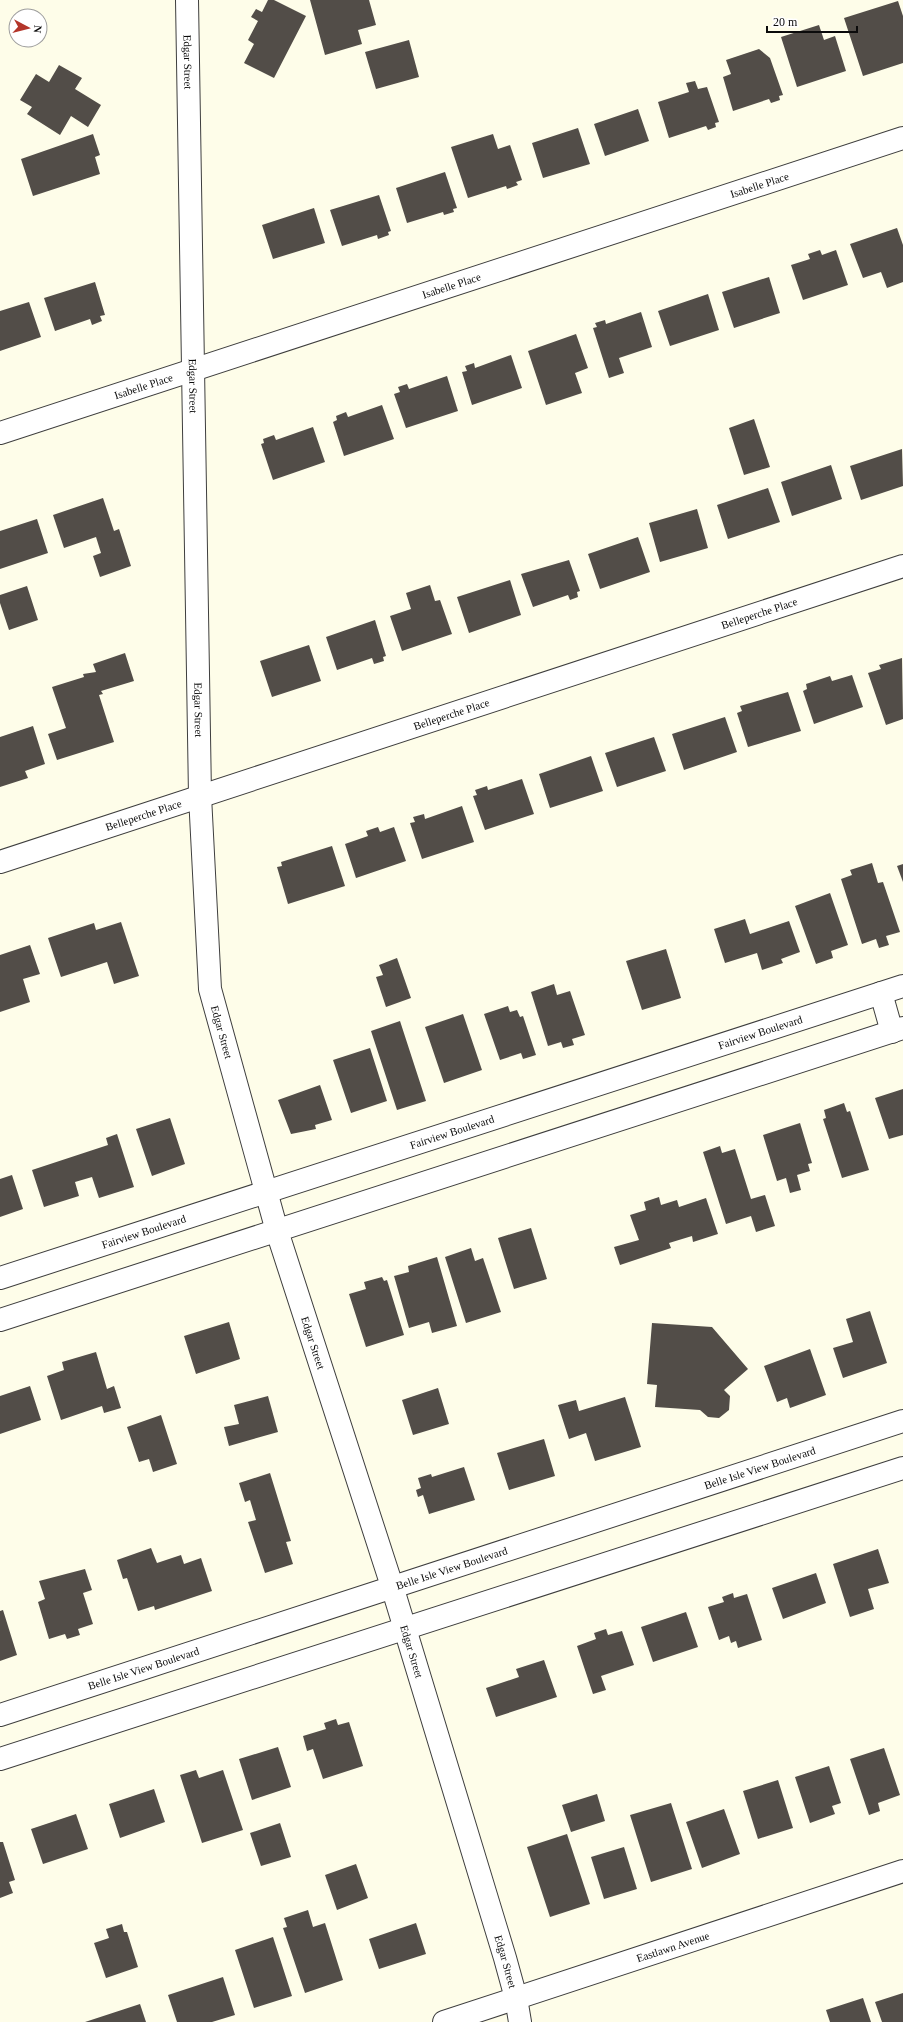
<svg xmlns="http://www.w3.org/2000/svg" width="903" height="2022" font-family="'Times New Roman',serif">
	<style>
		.building { fill: #524d48 }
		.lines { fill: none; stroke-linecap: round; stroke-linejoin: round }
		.minor-casing { stroke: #3e3e3e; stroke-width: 24 }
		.minor { stroke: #fff; stroke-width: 22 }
		.labels { text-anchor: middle; stroke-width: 4; stroke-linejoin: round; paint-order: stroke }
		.street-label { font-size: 11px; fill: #0b0b0b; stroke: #fff }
	</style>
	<rect width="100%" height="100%" fill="#fefde9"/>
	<path class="building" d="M268,0h6l32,16 -32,62 -30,-15 10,-19 -6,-4 10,-19 -7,-4 5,-8 6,3z
		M310,0h59l7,25 -18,5 4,14 -37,11z
		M898,1l5,15v47l-40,13 -19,-58z
		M819,25l5,15 11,-4 11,35 -49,16 -16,-50z
		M409,40l10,37 -43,12 -11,-37z
		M759,49l11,9 13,37 -4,1 1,4 -9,3 -2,-4 -36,12 -10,-34 8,-3 -5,-14z
		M59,65l23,13 -7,11 26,16 -13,22 -17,-11 -11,19 -33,-21 5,-7 -12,-7 16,-26 13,8z
		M695,81l3,8 9,-2 12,35 -4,1 1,4 -8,3 -2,-4 -37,12 -11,-36 31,-10 -3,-9z
		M638,109l11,32 -44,15 -11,-32z
		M578,128l12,36 -47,14 -11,-35z
		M93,134l7,21 -5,2 5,17 -67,22 -12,-37z
		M493,134l5,15 12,-4 12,35 -6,2 2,3 -11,4 -1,-3 -38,12 -17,-51z
		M445,172l12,36 -4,1 1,3 -10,3 -1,-3 -36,11 -11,-35z
		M379,195l12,36 -3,1 1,3 -11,4 -1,-4 -35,11 -12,-36z
		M314,208l11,35 -52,16 -11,-34z
		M897,228l6,17v37l-16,6 -6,-16 -18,6 -13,-34z
		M820,250l2,5 14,-5 12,35 -45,15 -12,-35 19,-6 -2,-5z
		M769,277l11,36 -46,15 -12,-36z
		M95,282l10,33 -5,1 2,5 -10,4 -2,-6 -35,12 -11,-33z
		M708,294l11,36 -49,16 -12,-35z
		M29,302l12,35 -41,14v-40z
		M641,312l11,35 -33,11 5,15 -15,5 -16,-50 4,-1 -2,-4 10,-3 1,4z
		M576,334l12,34 -13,5 7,20 -36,12 -18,-54z
		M511,355l11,33 -50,17 -10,-33 5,-1 -2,-5 9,-3 1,5z
		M447,376l11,35 -52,17 -12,-34 6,-2 -2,-5 9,-3 2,5z
		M382,405l12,34 -50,17 -11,-34 4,-2 -1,-4 10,-4 2,5z
		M754,419l16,48 -26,8 -15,-47z
		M313,427l12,35 -52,18 -12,-36 3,-1 -1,-4 11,-4 2,5z
		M902,449l1,37 -42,14 -11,-34z
		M831,465l11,34 -50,17 -11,-34z
		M768,488l12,34 -52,17 -11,-34z
		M103,498l11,33 5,-2 12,37 -31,11 -7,-21 8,-3 -5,-16 -32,11 -11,-33z
		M697,509l11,39 -48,14 -11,-39z
		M37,519l11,34 -48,16v-38z
		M638,537l12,35 -50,17 -12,-35z
		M569,560l11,31 -3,1 1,5 -8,3 -2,-5 -35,12 -12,-33z
		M510,580l11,35 -52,18 -12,-36z
		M430,585l5,16 5,-1 12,34 -50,17 -12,-35 21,-7 -5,-16z
		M27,586l11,34 -29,10 -9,-27v-8z
		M375,620l11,36 -3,1 1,4 -10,3 -2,-6 -35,12 -11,-33z
		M309,645l12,36 -49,16 -12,-36z
		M125,653l9,28 -33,10 2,3 -4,1 15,47 -57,18 -9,-26 18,-6 -14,-41 32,-10 -1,-3 13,-2 -3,-8z
		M902,658l1,61 -17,6 -18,-52 13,-4 -2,-4z
		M852,675l11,32 -49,17 -11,-33 4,-2 -1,-5 24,-8 2,5z
		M788,692l13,39 -53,16 -11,-34 5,-2 -2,-5z
		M725,717l12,35 -53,18 -12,-36z
		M33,726l12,38 -20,7 3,7 -28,9v-50z
		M654,737l12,34 -49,16 -12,-34z
		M591,756l12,35 -53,17 -11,-34z
		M522,779l12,35 -49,16 -12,-34 4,-1 -2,-5 12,-4 1,4z
		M462,806l12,36 -52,17 -12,-36 5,-1 -2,-5 11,-3 1,5z
		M378,827l2,5 14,-5 12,34 -50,17 -11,-34 23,-8 -2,-5z
		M332,846l13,40 -57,18 -11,-37 5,-1 -1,-4z
		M872,863l6,20 5,-1 17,50 -14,4 3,9 -10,3 -3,-9 -14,5 -21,-65 11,-4 -2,-5z
		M903,864v18l-6,-16z
		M830,893l18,52 -17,6 2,7 -17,6 -21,-58z
		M745,919l5,15 39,-13 11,31 -19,7 2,4 -21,7 -5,-17 -32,10 -11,-34z
		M121,922l18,54 -25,8 -7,-22 -46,15 -13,-39 46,-15 2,7z
		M30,945l10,29 -17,5 7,23 -30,10v-57z
		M666,949l15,49 -39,12 -16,-49z
		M397,958l14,40 -25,9 -10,-30 7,-2 -4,-10z
		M554,984l3,11 13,-4 15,44 -13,4 2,6 -11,3 -2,-6 -13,4 -17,-54z
		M508,1006l2,6 7,-2 3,7 3,-1 13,39 -13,4 -2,-6 -21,7 -16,-46z
		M463,1014l19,56 -38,13 -19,-56z
		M400,1021l26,80 -29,9 -26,-79z
		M370,1048l17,53 -36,12 -18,-53z
		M320,1085l12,35 -17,5 1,4 -25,5 -13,-34z
		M903,1089v46l-14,4 -14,-41z
		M844,1103l3,9 3,-1 19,59 -27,8 -19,-59 3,-1 -2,-8z
		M170,1118l15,46 -33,12 -16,-47z
		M800,1123l12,40 -4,1 2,7 -13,4 4,15 -11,3 -4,-15 -9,3 -14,-46z
		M117,1134l17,53 -35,11 -7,-21 -17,5 4,14 -35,11 -12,-37 76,-25 -2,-7z
		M720,1146l2,7 13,-4 16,50 14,-4 10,31 -19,6 -5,-16 -25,8 -23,-72z
		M12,1175l11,34 -23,8v-38z
		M659,1197l2,8 16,-5 2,7 27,-9 12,36 -25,8 -1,-6 -23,7 2,5 -51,17 -6,-18 25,-7 -9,-25 16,-5 -2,-8z
		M531,1228l16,51 -33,10 -16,-51z
		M471,1248l4,13 8,-3 18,54 -35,11 -21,-66z
		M437,1257l20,69 -25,7 -3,-11 -20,6 -15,-52 15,-4 -1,-6z
		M382,1277l2,4 3,-1 17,55 -38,12 -17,-53 17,-5 -2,-7z
		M870,1311l17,52 -44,15 -10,-30 20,-6 -7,-23z
		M229,1322l11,37 -44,15 -12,-38z
		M652,1323l60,4 36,42 -24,21 6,6 -1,14 -10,8 -11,-1 -8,-7 -45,-3 2,-22 -10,-1z
		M810,1349l16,46 -36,13 -3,-10 -10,4 -13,-36z
		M96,1352l11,37 7,-3 7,22 -17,5 -2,-7 -41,14 -14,-44 17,-6 -2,-8z
		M30,1386l11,34 -41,14v-38z
		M438,1388l11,36 -36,11 -11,-35z
		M268,1396l10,36 -49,14 -5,-19 15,-3 -5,-19z
		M625,1397l16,50 -46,14 -9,-28 -17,6 -11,-34 18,-5 3,11z
		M161,1415l16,49 -24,8 -4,-13 -10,3 -12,-35z
		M544,1439l11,37 -46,14 -12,-37z
		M464,1467l11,33 -46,14 -6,-19 -5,2 -2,-7 5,-2 -3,-10 13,-4 1,3z
		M270,1473l21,68 -5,1 7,22 -28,9 -17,-51 8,-2 -6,-20 -5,2 -6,-19z
		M151,1548l6,15 24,-8 3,9 17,-6 11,33 -57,19 -1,-4 -16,5 -11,-33 -4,1 -6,-19z
		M878,1549l11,34 -21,6 6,20 -24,8 -17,-53z
		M85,1569l7,21 -9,3 10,31 -15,5 2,6 -13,4 -2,-5 -16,5 -11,-37 7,-3 -6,-18z
		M816,1573l10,30 -43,16 -11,-31z
		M733,1593l1,5 13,-4 15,46 -24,8 -2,-7 -5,2 -2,-7 -10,4 -11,-33 16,-5 -2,-5z
		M3,1610l14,45 -17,6v-50z
		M686,1612l12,35 -45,15 -12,-35z
		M606,1629l2,6 14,-4 12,34 -33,11 5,14 -13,4 -16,-48 19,-7 -2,-6z
		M544,1660l13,37 -61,20 -10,-29 33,-11 -3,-8z
		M336,1719l2,6 11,-3 14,44 -40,13 -10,-30 -6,2 -4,-15 23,-7 -2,-6z
		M278,1747l13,40 -39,13 -13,-41z
		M884,1748l16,47 -22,8 2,8 -11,4 -19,-56z
		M829,1766l12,37 -9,3 3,8 -25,9 -15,-46z
		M196,1770l3,8 24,-8 20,60 -41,13 -22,-68z
		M778,1780l15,48 -35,11 -15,-48z
		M154,1789l11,33 -45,16 -11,-34z
		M597,1794l8,27 -34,11 -9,-27z
		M671,1803l21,66 -41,13 -21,-67z
		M724,1809l16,45 -38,14 -16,-46z
		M76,1814l12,35 -45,15 -12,-35z
		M280,1823l11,34 -30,9 -11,-33z
		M567,1834l23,70 -40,13 -23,-70z
		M0,1842h3l12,38 -6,2 4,11 -13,5z
		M624,1847l13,42 -33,10 -13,-42z
		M356,1864l12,34 -31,12 -12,-35z
		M308,1910l5,17 12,-4 18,57 -38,13 -22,-65 4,-1 -3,-9z
		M416,1923l10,31 -47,15 -10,-30z
		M122,1924l2,8h3l11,35 -32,11 -12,-35 15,-5 -3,-9z
		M273,1937l19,59 -38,12 -19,-58z
		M223,1977l12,38 -23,7h-35l-9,-27z
		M903,1993v29h-21l-7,-20z
		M863,1998l8,24h-41l-4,-12z
		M140,2004l6,18h-61z"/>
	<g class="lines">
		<defs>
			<g id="minor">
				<path id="s1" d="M187,0l13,796 10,193 67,242 115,355 113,372 11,40 4,24"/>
				<path id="s2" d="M0,433l903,-295"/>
				<path id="s3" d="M0,862l903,-296"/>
				<path d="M881,993l11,39"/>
				<path id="s4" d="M0,1278l903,-292"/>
				<path d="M0,1320l903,-292"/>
				<path id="s5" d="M0,1715l903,-294"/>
				<path d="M0,1759l903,-291"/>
				<path id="s6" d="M444,2022l459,-151"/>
			</g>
		</defs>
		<use href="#minor" class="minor-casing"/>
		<use href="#minor" class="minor"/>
	</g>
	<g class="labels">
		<g class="street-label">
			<text dy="4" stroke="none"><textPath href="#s1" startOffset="62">Edgar Street</textPath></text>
			<text dy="4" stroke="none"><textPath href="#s2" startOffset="799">Isabelle Place</textPath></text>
			<text dy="4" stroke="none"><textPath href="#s2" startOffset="475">Isabelle Place</textPath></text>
			<text dy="4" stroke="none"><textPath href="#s2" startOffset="151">Isabelle Place</textPath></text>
			<text dy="4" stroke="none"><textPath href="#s1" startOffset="386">Edgar Street</textPath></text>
			<text dy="4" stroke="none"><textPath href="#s3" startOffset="799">Belleperche Place</textPath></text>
			<text dy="4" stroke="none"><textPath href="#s1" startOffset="710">Edgar Street</textPath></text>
			<text dy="4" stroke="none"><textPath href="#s3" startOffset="475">Belleperche Place</textPath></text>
			<text dy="4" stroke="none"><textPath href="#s3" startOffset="151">Belleperche Place</textPath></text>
			<text dy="4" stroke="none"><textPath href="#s1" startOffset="1034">Edgar Street</textPath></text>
			<text dy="4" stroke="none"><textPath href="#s4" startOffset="799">Fairview Boulevard</textPath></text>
			<text dy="4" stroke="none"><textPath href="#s4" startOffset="475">Fairview Boulevard</textPath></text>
			<text dy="4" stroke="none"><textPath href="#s4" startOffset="151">Fairview Boulevard</textPath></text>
			<text dy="4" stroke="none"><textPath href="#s1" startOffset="1358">Edgar Street</textPath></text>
			<text dy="4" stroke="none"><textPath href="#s5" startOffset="799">Belle Isle View Boulevard</textPath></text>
			<text dy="4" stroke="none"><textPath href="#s5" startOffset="475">Belle Isle View Boulevard</textPath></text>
			<text dy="4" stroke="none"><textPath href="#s1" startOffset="1682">Edgar Street</textPath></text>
			<text dy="4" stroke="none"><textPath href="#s5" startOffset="151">Belle Isle View Boulevard</textPath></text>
			<text dy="4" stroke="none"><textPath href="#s6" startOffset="241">Eastlawn Avenue</textPath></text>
			<text dy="4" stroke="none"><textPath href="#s1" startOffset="2006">Edgar Street</textPath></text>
		</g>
	</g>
	<g transform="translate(28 28) rotate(97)"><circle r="19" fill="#ffffff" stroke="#9d9d9d"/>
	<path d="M0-3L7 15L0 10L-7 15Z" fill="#b3352a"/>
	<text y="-6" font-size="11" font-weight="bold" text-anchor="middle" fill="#0b0b0b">N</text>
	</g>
	<path d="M767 26v6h90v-6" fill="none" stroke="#0b0b0b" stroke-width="2"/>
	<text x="773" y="26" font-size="12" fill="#0b0b0b" stroke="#ffffff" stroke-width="3" paint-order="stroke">20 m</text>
</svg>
